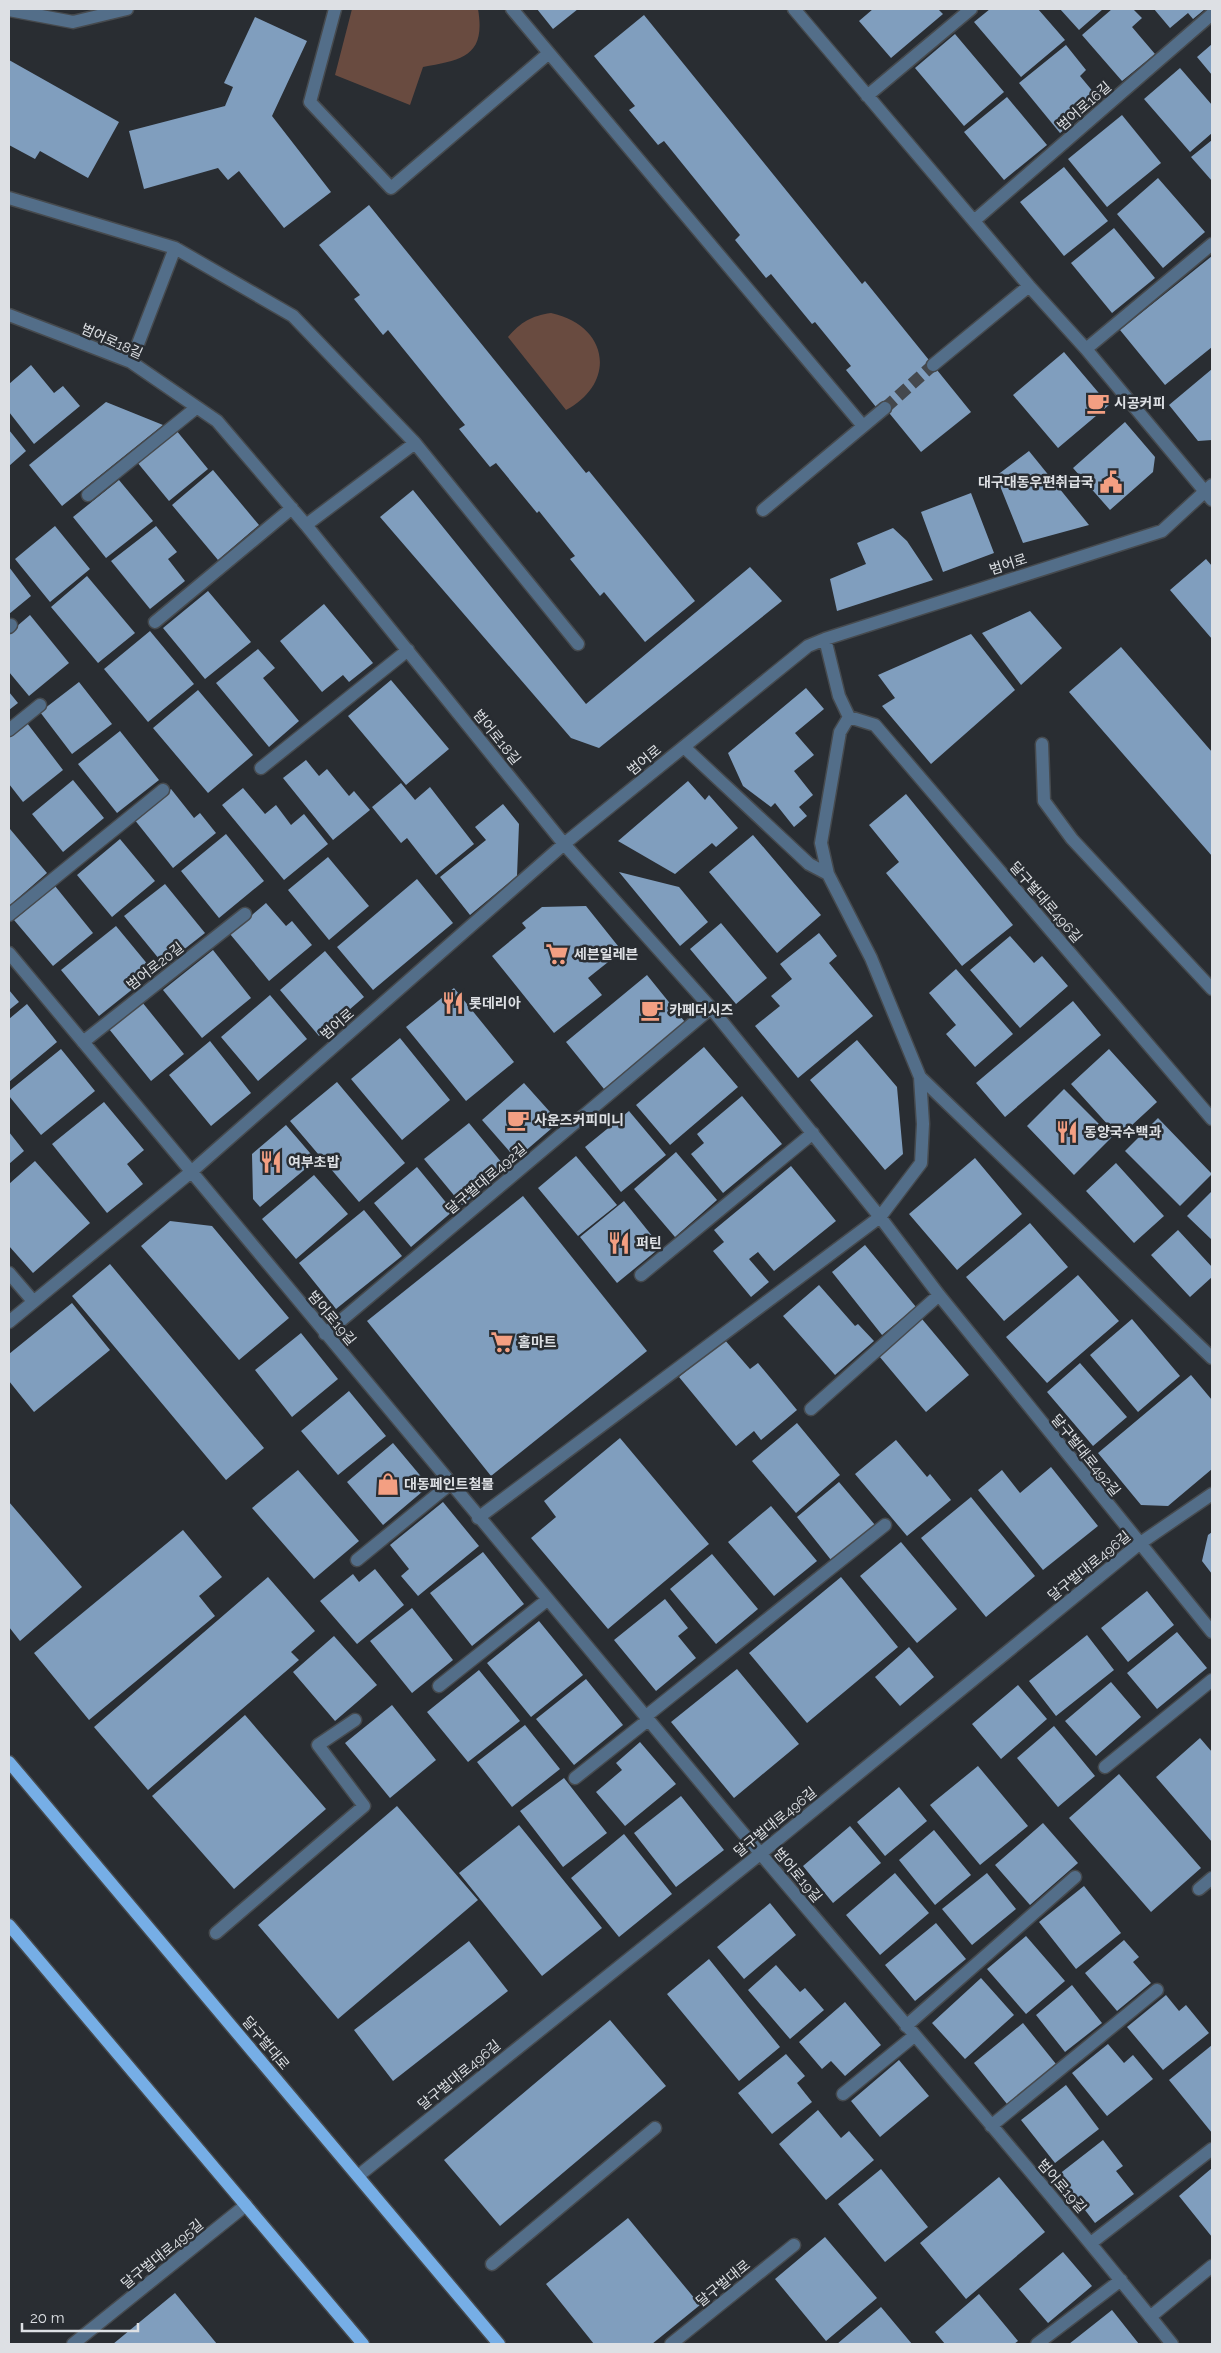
<svg xmlns="http://www.w3.org/2000/svg" width="1221" height="2353" font-family="Raleway,'Noto Sans KR',sans-serif">
	<style>
		.green { fill: #694b40 }
		.building { fill: #809ebe }
		.lines { fill: none; stroke-linecap: round; stroke-linejoin: round }
		.minor-tunnel { stroke: #44484d; stroke-width: 12; stroke-dasharray: 12 6; stroke-linecap: butt }
		.minor-casing { stroke: #464a4e; stroke-width: 15 }
		.major-casing { stroke: #464a4e; stroke-width: 15 }
		.minor { stroke: #536e89; stroke-width: 12 }
		.major { stroke: #76aee6; stroke-width: 12 }
		.labels { text-anchor: middle; stroke-width: 5; stroke-linejoin: round; paint-order: stroke }
		.street-label { font-size: 14px; fill: #dde0e4; stroke: #292d32 }
		.poi-label { font-size: 14px; font-weight: bold; fill: #dde0e4; stroke: #292d32; text-anchor: start }
	</style>
	<rect width="100%" height="100%" fill="#292d32"/>
	<path class="green" d="M352,9h126c8,47 -15,51 -55,58l-13,38 -75,-30z
		M551,313c57,12 67,69 15,97l-58,-73c13,-15 23,-21 43,-24z"/>
	<path class="building" d="M537,9h41l-25,20z
		M873,9h65l5,5 -52,44 -32,-37z
		M990,9h48l27,31 -44,37 -47,-55z
		M1060,9h43l-24,21z
		M1112,9h21l9,9 -10,9 23,27 -33,27 -40,-46z
		M1154,9h51l-12,10 -5,-6 -18,15z
		M644,15l218,269 3,-3 106,131 -50,40 -40,-49 -5,4 -30,-37 5,-4 -36,-44 -3,2 -41,-50 -5,4 -31,-38 5,-5 -76,-94 -6,4 -29,-35 6,-4 -41,-50z
		M255,17l52,24 -35,75 59,76 -47,36 -45,-57 -11,9 -10,-12 -74,21 -15,-58 96,-25 8,-19 -9,-4z
		M955,34l49,58 -40,34 -49,-58z
		M1212,44v31l-15,-18z
		M1066,45l20,25 -6,6 20,24 -40,33 -41,-50z
		M9,60l110,62 -31,56 -48,-27 -5,8 -26,-14z
		M1180,68l32,37v28l-22,19 -46,-53z
		M1007,97l40,48 -43,35 -40,-48z
		M1122,115l39,48 -54,44 -39,-48z
		M1212,140v41l-21,-24z
		M1064,167l44,54 -44,35 -44,-54z
		M1158,178l47,54 -42,36 -46,-54z
		M369,205l217,268 3,-2 106,130 -50,41 -41,-50 -4,4 -30,-37 5,-3 -36,-45 -2,2 -41,-50 -6,4 -31,-38 6,-4 -77,-95 -5,5 -29,-36 6,-4 -41,-50z
		M1114,228l41,50 -43,35 -41,-50z
		M1212,256v91l-47,38 -45,-55z
		M1064,352l45,53 -51,43 -45,-53z
		M31,365l23,28 9,-7 17,20 -46,38 -25,-32v-28z
		M1212,369v71l-14,1 -29,-36z
		M106,402l57,23 -101,81 -33,-41z
		M1125,422l30,35 -2,15 -43,38 -37,-42z
		M9,430l17,21 -17,15z
		M176,430l32,39 -39,32 -32,-39z
		M1029,451l60,74 -66,18 -27,-67z
		M213,470l46,55 -41,35 -46,-55z
		M119,480l34,41 -47,37 -33,-41z
		M413,490l173,214 164,-137 32,34 -183,147 -28,-10 -191,-221z
		M971,493l23,60 -51,19 -22,-60z
		M55,526l35,43 -40,33 -35,-43z
		M156,526l21,26 -9,7 17,22 -35,28 -39,-48z
		M893,528l14,13 26,39 -96,31 -7,-32 36,-15 -9,-21z
		M1206,559l6,7v73l-42,-49z
		M9,567l22,29 -22,18z
		M87,576l48,57 -37,30 -47,-56z
		M208,591l43,51 -46,37 -42,-51z
		M324,604l49,59 -24,19 -6,-7 -21,17 -42,-51z
		M1030,611l32,37 -41,37 -39,-52z
		M30,615l39,48 -40,33 -20,-24v-39z
		M150,631l44,53 -46,38 -44,-53z
		M971,634l44,56 -84,74 -49,-58 13,-8 -17,-23z
		M1121,647l91,105v104l-143,-164z
		M258,649l17,19 -12,10 36,43 -30,26 -53,-64z
		M391,680l58,69 -43,36 -58,-69z
		M79,682l33,42 -40,30 -32,-42z
		M806,688l18,21 -29,24 19,22 -20,16 19,24 -14,12 8,9 -13,11 -19,-24 -4,4 -28,-21 -15,-33z
		M198,690l55,65 -45,38 -55,-65z
		M9,692l9,11 -9,7z
		M27,723l36,47 -40,32 -14,-18v-47z
		M120,731l39,49 -42,33 -39,-49z
		M306,760l13,16 8,-7 22,27 5,-5 16,19 -37,30 -50,-62z
		M73,780l31,38 -41,34 -31,-38z
		M688,781l17,19 4,-5 29,33 -22,19 -4,-4 -37,31 -57,-33z
		M401,783l14,17 15,-13 44,57 -38,31 -29,-37 -6,5 -29,-36z
		M243,788l22,26 11,-9 15,20 13,-11 24,30 -44,36 -62,-75z
		M171,789l23,29 6,-5 16,20 -43,35 -39,-49z
		M906,794l107,131 -51,41 -76,-93 13,-11 -30,-37z
		M503,804l16,20 -2,52 -47,39 -30,-38 46,-37 -11,-13z
		M10,829l37,44 -38,33v-76z
		M226,834l38,47 -45,37 -38,-47z
		M753,835l68,80 -44,38 -68,-81z
		M120,839l35,42 -43,36 -35,-42z
		M328,857l41,49 -40,34 -41,-50z
		M619,872l60,15 29,35 -28,24z
		M417,879l36,44 -80,67 -36,-43z
		M165,884l40,49 -41,32 -40,-49z
		M55,886l38,47 -40,33 -39,-46z
		M266,903l20,23 6,-5 20,24 -43,36 -39,-47z
		M586,906l36,45 -34,27 14,17 -48,38 -62,-77 34,-28 -4,-5 20,-16z
		M721,923l46,55 -31,26 -46,-55z
		M116,926l38,46 -55,44 -38,-46z
		M819,933l18,23 -8,7 44,53 -75,62 -43,-52 25,-20 -9,-10 21,-17 -12,-15z
		M1010,936l24,27 8,-7 26,30 -48,42 -50,-58z
		M213,950l38,48 -49,40 -39,-48z
		M325,951l39,46 -45,39 -39,-46z
		M956,969l57,65 -38,33 -29,-33 10,-9 -27,-32z
		M647,975l38,47 -81,67 -38,-47z
		M454,988l60,74 -48,39 -60,-74z
		M9,990l10,12 -10,8z
		M270,995l37,44 -49,42 -37,-44z
		M1073,1001l28,34 -96,82 -29,-34z
		M142,1002l42,52 -33,27 -42,-52z
		M27,1004l30,38 -48,40v-63z
		M400,1038l50,62 -48,40 -51,-61z
		M857,1040l40,47 6,67 -18,16 -75,-90z
		M210,1041l41,52 -40,33 -42,-51z
		M704,1047l34,40 -68,58 -34,-40z
		M61,1049l34,42 -54,44 -32,-39v-5z
		M1109,1049l48,53 -38,35 -48,-53z
		M337,1082l68,81 -46,39 -69,-81z
		M524,1083l35,39 -43,37 -34,-39z
		M1064,1089l48,48 -38,38 -47,-49z
		M742,1096l40,48 -59,49 -32,-39 13,-11 -7,-9z
		M104,1102l40,48 -17,14 16,20 -36,29 -55,-69z
		M629,1111l37,44 -45,37 -36,-45z
		M1158,1118l54,56 -32,32 -55,-55z
		M469,1123l38,46 -45,36 -38,-46z
		M286,1125l30,35 -56,47 -7,-8 -1,-45z
		M9,1132l15,19 -15,13z
		M676,1152l41,48 -42,37 -41,-48z
		M576,1156l41,49 -39,31 -40,-48z
		M975,1158l47,56 -65,56 -48,-56z
		M35,1161l55,62 -57,50 -24,-27v-62z
		M1116,1163l48,53 -30,27 -48,-52z
		M791,1166l45,55 -62,50 -16,-19 -9,7 20,23 -18,15 -38,-46 11,-9 -10,-12z
		M417,1167l36,44 -42,36 -37,-44z
		M314,1175l34,39 -52,45 -34,-40z
		M1212,1191v49l-25,-24z
		M523,1196l124,155 -156,125 -124,-155z
		M624,1201l37,46 -44,36 -37,-46z
		M364,1210l38,46 -66,53 -37,-46z
		M170,1221l42,5 77,92 -50,42 -98,-114z
		M1030,1223l38,44 -64,54 -38,-44z
		M1178,1230l34,37v10l-22,20 -39,-42z
		M865,1245l51,62 -34,28 -50,-63z
		M110,1264l154,184 -38,32 -154,-184z
		M1078,1275l41,46 -72,62 -41,-46z
		M819,1285l36,41 3,-2 16,17 -39,34 -52,-59z
		M72,1303l38,47 -76,62 -25,-31v-27z
		M922,1319l47,56 -43,37 -47,-56z
		M1132,1319l48,57 -42,36 -48,-57z
		M301,1333l37,46 -46,38 -37,-47z
		M724,1339l26,30 8,-6 39,47 -36,30 -7,-9 -18,15 -57,-69z
		M1080,1363l47,54 -34,29 -46,-54z
		M1191,1375l21,25v69l-44,37 -27,-1 -43,-52z
		M349,1391l37,45 -48,39 -37,-44z
		M797,1423l43,52 -44,38 -44,-52z
		M620,1438l89,106 -101,85 -77,-91 25,-21 -12,-16z
		M896,1440l31,37 3,-3 21,26 -44,36 -52,-62z
		M393,1443l36,43 -46,39 -36,-43z
		M1051,1467l47,59 -55,44 -65,-80 24,-20 18,23z
		M298,1470l61,71 -45,38 -62,-71z
		M839,1482l36,43 -44,35 -34,-43z
		M971,1497l64,79 -49,41 -65,-79z
		M9,1502l73,85 -62,54 -11,-14z
		M443,1502l36,44 -61,50 -17,-20 8,-7 -19,-24z
		M771,1506l46,55 -43,35 -46,-54z
		M183,1530l39,47 -23,19 16,20 -126,104 -55,-67z
		M1212,1532v42l-10,-13 6,-26z
		M901,1542l56,67 -40,34 -57,-67z
		M483,1552l41,52 -52,42 -42,-53z
		M712,1554l46,55 -42,35 -46,-55z
		M375,1569l29,36 -47,39 -37,-43 33,-27 6,8z
		M268,1577l47,54 -24,21 8,8 -151,130 -54,-63z
		M841,1577l57,70 -91,76 -58,-70z
		M1147,1591l27,34 -46,37 -27,-34z
		M665,1599l23,29 -10,8 18,22 -40,33 -42,-51z
		M412,1608l41,52 -41,33 -42,-52z
		M539,1621l44,54 -52,42 -44,-54z
		M1177,1632l30,36 -50,41 -30,-36z
		M1087,1635l27,35 -58,46 -27,-35z
		M334,1636l43,49 -42,36 -42,-49z
		M909,1647l25,30 -34,29 -25,-29z
		M737,1669l62,75 -65,54 -63,-76z
		M479,1670l41,51 -52,41 -41,-50z
		M586,1679l37,46 -49,40 -38,-46z
		M1111,1682l30,35 -45,39 -31,-35z
		M1018,1685l29,34 -46,40 -29,-35z
		M392,1705l44,55 -46,38 -45,-55z
		M245,1715l81,94 -92,80 -82,-93z
		M525,1725l35,44 -48,38 -35,-45z
		M1054,1726l41,50 -37,31 -41,-49z
		M1200,1738l12,14v90l-56,-65z
		M640,1742l36,42 -51,42 -29,-34 26,-22 -6,-7z
		M978,1766l50,60 -48,39 -50,-60z
		M1119,1774l82,94 -50,44 -82,-94z
		M564,1778l43,55 -44,34 -43,-56z
		M899,1787l28,34 -42,35 -28,-34z
		M681,1796l43,54 -48,37 -42,-54z
		M397,1806l81,94 -140,119 -80,-94z
		M1043,1823l35,40 -48,42 -35,-40z
		M519,1825l83,103 -60,48 -83,-103z
		M850,1826l31,37 -48,40 -30,-37z
		M934,1830l37,45 -36,30 -36,-45z
		M624,1834l48,60 -53,43 -48,-59z
		M895,1873l34,40 -49,42 -34,-40z
		M987,1873l29,36 -44,36 -30,-36z
		M1084,1886l37,47 -45,36 -37,-47z
		M770,1903l26,32 -52,44 -27,-32z
		M936,1923l30,36 -51,42 -30,-36z
		M1026,1936l39,45 -39,33 -39,-45z
		M1124,1940l15,17 -6,5 18,21 -34,28 -32,-38z
		M469,1941l39,50 -115,90 -39,-51z
		M709,1959l71,88 -41,34 -72,-87z
		M776,1965l24,27 5,-4 19,22 -34,29 -42,-49z
		M981,1978l33,37 -49,44 -33,-36z
		M1072,1985l30,38 -37,29 -29,-37z
		M1166,1995l13,16 7,-6 23,28 -46,37 -36,-43z
		M845,2002l36,43 -36,31 -14,-15 -9,8 -23,-27z
		M610,2020l56,66 -166,140 -56,-66z
		M1023,2023l33,41 -49,40 -33,-41z
		M1108,2044l16,19 9,-8 20,24 -46,37 -35,-43z
		M1212,2045v88l-43,-53z
		M786,2054l19,22 -8,7 15,19 -40,32 -34,-41z
		M899,2060l30,36 -49,41 -29,-36z
		M1066,2085l33,44 -44,34 -34,-43z
		M818,2110l23,28 8,-7 25,29 -48,40 -47,-56z
		M1103,2140l20,26 -7,5 18,23 -39,29 -37,-48z
		M1212,2168v69l-33,-41z
		M881,2169l47,58 -43,35 -47,-58z
		M999,2177l46,55 -79,67 -46,-56z
		M628,2218l72,87 -48,39h-58l-48,-60z
		M825,2237l52,61 -51,43 -51,-62z
		M1063,2252l29,34 -44,37 -29,-34z
		M175,2293l42,51h-104z
		M979,2294l39,47 -4,3h-69l-10,-12z
		M881,2307l31,37h-75z
		M1112,2310l27,34h-70z"/>
	<g class="lines">
		<path class="minor-tunnel" d="M885,408l48,-43"/>
		<defs>
			<path id="minor" d="M335,9l-25,93 81,86 158,-135 -37,-44
				M794,9l235,277 57,63 126,151
				M9,10l64,12 54,-13
				M549,53l314,373
				M867,96l104,-87
				M9,198l166,50 -44,114
				M975,220l237,-206
				M175,248l118,68 122,127 163,201
				M9,315l122,47 86,59 89,104 258,319 147,164 169,209 59,78 273,337
				M1086,349l126,-105
				M933,365l96,-79
				M88,495l108,-87
				M763,510l122,-102
				M306,525l109,-82
				M155,622l137,-114
				M9,627l2,-2
				M849,717l26,8 337,394
				M9,730l31,-25
				M1042,744l2,57 28,38 140,150
				M684,747l125,117 19,10
				M261,768l147,-118
				M9,915l154,-125
				M9,953c239,287 477,575 718,861 148,176 301,350 445,530
				M83,1042l162,-128
				M920,1077l292,281
				M9,1273l24,28
				M641,1275l172,-142
				M9,1322l182,-150 373,-328 244,-198 17,-7 337,-108 50,-46
				M325,1334l386,-326
				M811,1409l128,-114
				M478,1518l402,-301 41,-54 2,-39 -3,-47 -49,-119 -43,-84 -7,-31 19,-111 9,-15 -10,-21 -14,-57
				M357,1560l93,-76
				M439,1686l108,-86
				M645,1717l240,-192
				M1105,1767l107,-87
				M575,1778l73,-58
				M1199,1889l13,-11
				M216,1933l148,-127 -46,-61 37,-25
				M906,2026l169,-149
				M843,2094l71,-58
				M991,2126l166,-136
				M358,2176l402,-322 379,-310 73,-50
				M1091,2243l121,-94
				M492,2264l163,-136
				M1150,2317l62,-51
				M73,2344l173,-139
				M671,2344l123,-99
				M1037,2344l84,-64"/>
			<path id="major" d="M9,1762l490,582
				M9,1925l354,419"/>
		</defs>
		<use href="#minor" class="minor-casing"/>
		<use href="#major" class="major-casing"/>
		<use href="#minor" class="minor"/>
		<use href="#major" class="major"/>
	</g>
	<defs>
		<symbol id="cafe-bare" viewBox="-9 -9 18 18"><path d="M-5.5-4.5H6V0H3Q3 3.5 0 3.5H-2.5Q-5.5 3.5-5.5 0ZM3-3.2v2h1.7v-2ZM-6 4.5H4V6H-6Z" fill="#f39f82" stroke="#292d32" stroke-width="2.5" paint-order="stroke"/></symbol>
		<symbol id="civic-bare" viewBox="-9 -9 18 18"><path d="M-.6-6.5H3V-4.5H.6V-3L4-1V1h2V6H-6V1h2V-1L-.6-3ZM-1.2 2.5V6h2.4V2.5Z" fill="#f39f82" stroke="#292d32" stroke-width="2.5" paint-order="stroke"/></symbol>
		<symbol id="supermarket-bare" viewBox="-9 -9 18 18"><path d="M-6-5.5h2.5l.6 2H6L4.5 2H-2.5L-4.4-4H-6ZM-1.5 3.2a1.3 1.3 0 1 0 .1 0ZM3 3.2a1.3 1.3 0 1 0 .1 0Z" fill="#f39f82" stroke="#292d32" stroke-width="2.5" paint-order="stroke"/></symbol>
		<symbol id="restaurant-bare" viewBox="-9 -9 18 18"><path d="M-5-6h1v4h1v-4h1v4h1v-4h1v5L-1.5 .5V6h-2V.5L-5-1ZM5-6V6H3V1.5H1.5Q1.5-4 5-6Z" fill="#f39f82" stroke="#292d32" stroke-width="2.5" paint-order="stroke"/></symbol>
		<symbol id="shop-bare" viewBox="-9 -9 18 18"><path d="M-5-2.5h2.3a2.7 3.5 0 0 1 5.4 0H5L5.5 6h-11ZM-1.5-2.5h3a1.5 2.3 0 0 0-3 0Z" fill="#f39f82" stroke="#292d32" stroke-width="2.5" paint-order="stroke"/></symbol>
	</defs>
	<g fill-rule="evenodd">
		<use href="#cafe-bare" x="1082" y="387" width="32" height="32"/>
		<use href="#civic-bare" x="1095" y="466" width="32" height="32"/>
		<use href="#supermarket-bare" x="541" y="938" width="32" height="32"/>
		<use href="#restaurant-bare" x="437" y="987" width="32" height="32"/>
		<use href="#cafe-bare" x="636" y="994" width="32" height="32"/>
		<use href="#cafe-bare" x="502" y="1104" width="32" height="32"/>
		<use href="#restaurant-bare" x="1051" y="1116" width="32" height="32"/>
		<use href="#restaurant-bare" x="255" y="1146" width="32" height="32"/>
		<use href="#restaurant-bare" x="603" y="1227" width="32" height="32"/>
		<use href="#supermarket-bare" x="486" y="1326" width="32" height="32"/>
		<use href="#shop-bare" x="372" y="1468" width="32" height="32"/>
	</g>
	<g class="labels">
		<g class="street-label">
			<text transform="translate(1084 106) rotate(-41)" y="5">범어로16길</text>
			<text transform="translate(112 341) rotate(24)" y="5">범어로18길</text>
			<text transform="translate(1008 564) rotate(-18)" y="5">범어로</text>
			<text transform="translate(497 737) rotate(51)" y="5">범어로18길</text>
			<text transform="translate(644 760) rotate(-39)" y="5">범어로</text>
			<text transform="translate(1046 902) rotate(49)" y="5">달구벌대로496길</text>
			<text transform="translate(155 966) rotate(-38)" y="5">범어로20길</text>
			<text transform="translate(337 1024) rotate(-41)" y="5">범어로</text>
			<text transform="translate(486 1179) rotate(-40)" y="5">달구벌대로492길</text>
			<text transform="translate(332 1318) rotate(50)" y="5">범어로19길</text>
			<text transform="translate(1086 1455) rotate(51)" y="5">달구벌대로492길</text>
			<text transform="translate(1089 1566) rotate(-39)" y="5">달구벌대로496길</text>
			<text transform="translate(775 1822) rotate(-39)" y="5">달구벌대로496길</text>
			<text transform="translate(798 1875) rotate(50)" y="5">범어로19길</text>
			<text transform="translate(266 2043) rotate(50)" y="5">달구벌대로</text>
			<text transform="translate(459 2075) rotate(-39)" y="5">달구벌대로496길</text>
			<text transform="translate(1062 2186) rotate(49)" y="5">범어로19길</text>
			<text transform="translate(162 2254) rotate(-39)" y="5">달구벌대로495길</text>
			<text transform="translate(723 2283) rotate(-39)" y="5">달구벌대로</text>
		</g>
		<g class="poi-label">
			<text x="1114" y="408">시공커피</text>
			<text x="1094" y="487" text-anchor="end">대구대동우편취급국</text>
			<text x="574" y="959">세븐일레븐</text>
			<text x="469" y="1008">롯데리아</text>
			<text x="669" y="1015">카페더시즈</text>
			<text x="534" y="1125">사운즈커피미니</text>
			<text x="1084" y="1137">동양국수백과</text>
			<text x="288" y="1167">여부초밥</text>
			<text x="636" y="1248">퍼틴</text>
			<text x="518" y="1347">홈마트</text>
			<text x="404" y="1489">대동페인트철물</text>
		</g>
	</g>
	<rect width="1221" height="2353" fill="none" stroke="#dde0e4" stroke-width="20"/>
	<path d="M22 2323v8h116v-8" fill="none" stroke="#dde0e4" stroke-width="2.5"/>
	<text x="30" y="2323" font-size="15" fill="#dde0e4" stroke="#292d32" stroke-width="4" paint-order="stroke">20 m</text>
</svg>
